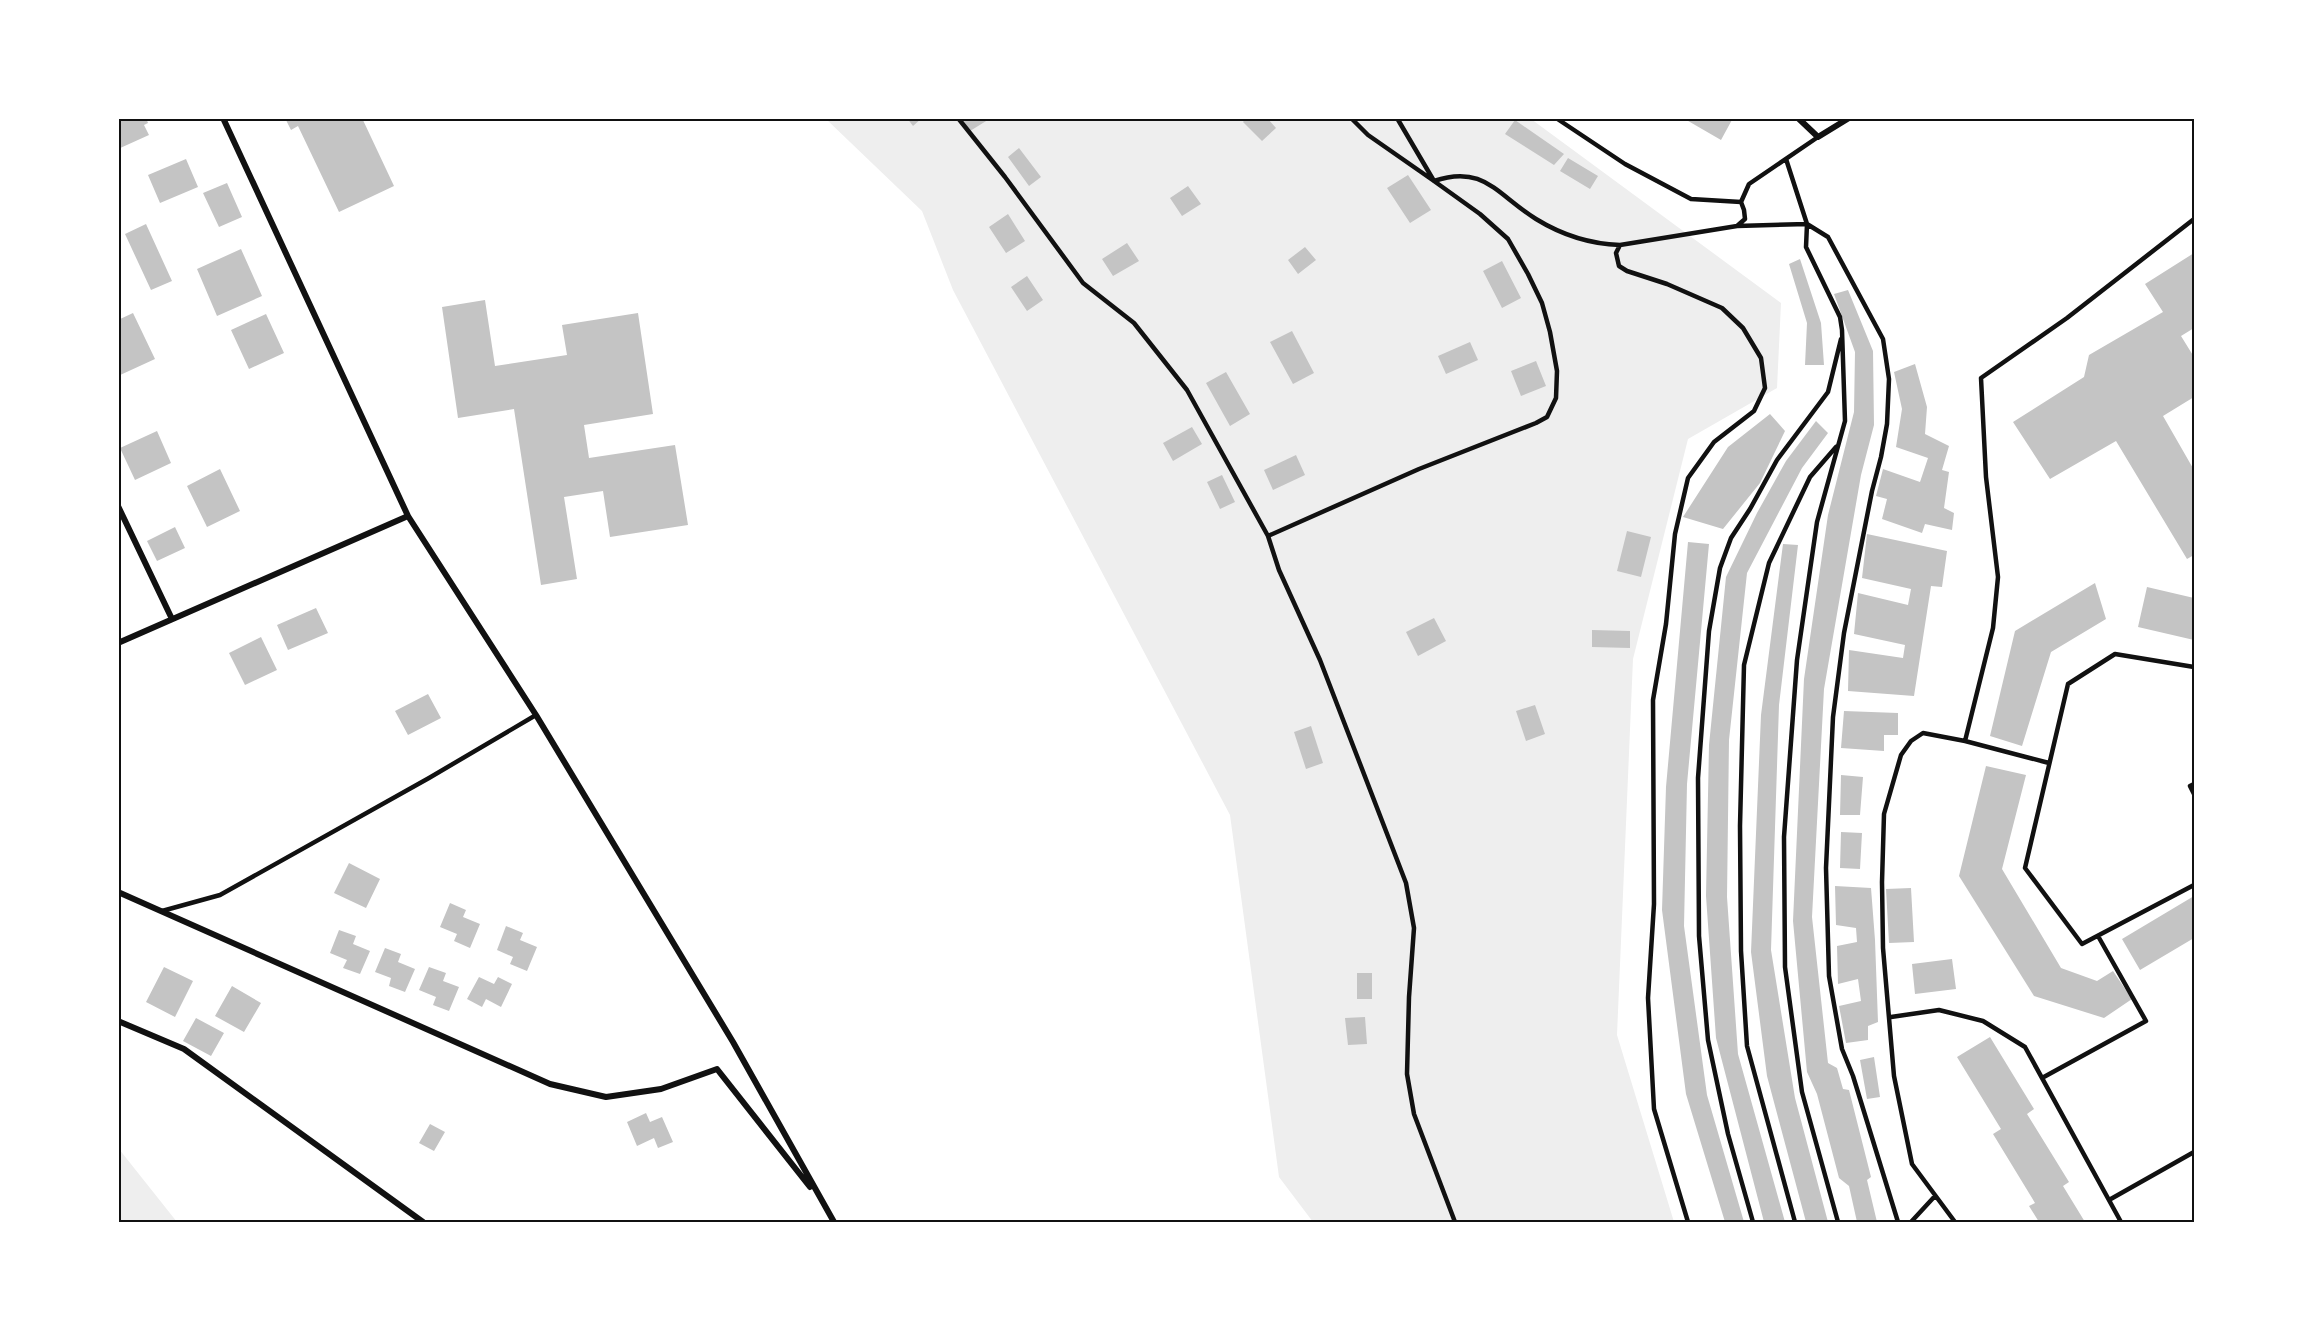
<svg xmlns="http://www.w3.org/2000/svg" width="2313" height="1341" font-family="Spectral,serif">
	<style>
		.green { fill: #eee }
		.building { fill: #c4c4c4 }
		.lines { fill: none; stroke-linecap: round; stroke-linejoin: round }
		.service { stroke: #111; stroke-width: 4.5 }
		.minor { stroke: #111; stroke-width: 6 }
		.neatline { fill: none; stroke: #111; stroke-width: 2 }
	</style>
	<rect width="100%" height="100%" fill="#fff"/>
	<path class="green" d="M826,119h705l250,184 -4,85 -89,51 -55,220 -16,376 57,187h-361l-34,-45 -49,-362 -277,-525 -31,-79z
		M118,1149h1l58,73h-58z"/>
	<path class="building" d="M118,118h28l2,5 -4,2 5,10 -31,14z
		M285,118h77l32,68 -55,26 -41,-86 -7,4z
		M907,118h15l-9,8z
		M962,118h29l-21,13z
		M1246,118h21l9,10 -14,13 -19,-19z
		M1683,118h50l-12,22z
		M1515,120l49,34 -10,11 -49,-31z
		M1019,148l22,29 -12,9 -21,-29z
		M1568,158l30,18 -8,13 -30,-18z
		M186,159l12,28 -38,16 -12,-28z
		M1408,175l23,35 -21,13 -23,-35z
		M227,183l15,34 -23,10 -16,-34z
		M1188,186l13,18 -19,12 -12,-18z
		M1008,214l17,27 -19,12 -17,-26z
		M146,224l26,57 -21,9 -26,-56z
		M1127,243l12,18 -26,15 -11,-17z
		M1305,247l11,13 -18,14 -10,-14z
		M241,249l21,47 -45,20 -20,-47z
		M2194,253v75l-13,8 13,21v40l-31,19 31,54v85l-7,4 -71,-118 -66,38 -37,-57 71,-45 5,-22 74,-43 -18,-28z
		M1800,259l21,64 3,42h-19l2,-42 -18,-59z
		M1502,261l19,37 -19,10 -19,-37z
		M1027,276l16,24 -16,11 -16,-24z
		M1848,290l25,61 1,74 -13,50 -37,214 -12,228 16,146 9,5 6,21 6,1 22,87 -4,3 10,42h-20l-8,-36 -10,-8 -22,-84 -10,-22 -14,-151 11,-242 24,-164 26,-103 1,-60 -21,-58z
		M485,300l10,66 72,-11 -5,-30 76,-12 15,101 -69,11 5,33 86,-13 13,80 -78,12 -7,-46 -39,6 13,82 -36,6 -27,-176 -56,9 -16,-111z
		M133,313l22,46 -37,17v-56z
		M266,314l18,39 -35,16 -18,-39z
		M1292,331l22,42 -21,11 -23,-42z
		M1470,342l8,18 -32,14 -8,-18z
		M1536,361l10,25 -25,10 -10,-25z
		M1915,364l12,43 -2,27 24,12 -7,24 7,2 -5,36 10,5 -2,17 -27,-6 -3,9 -40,-14 5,-20 -11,-3 7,-27 37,13 8,-24 -32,-11 6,-38 -8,-37z
		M1226,372l24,42 -20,12 -24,-43z
		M1770,414l15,17 -25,52 -37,46 -40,-12 45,-70z
		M1816,421l12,12 -26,35 -55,105 -18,167 -2,157 11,157 47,168h-21l-48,-184 -10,-142 3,-151 17,-168 31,-64 29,-52z
		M1192,427l10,17 -29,17 -10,-18z
		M157,431l14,32 -36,17 -15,-32z
		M1296,455l9,20 -32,15 -9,-20z
		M220,469l20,42 -33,16 -20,-41z
		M1222,475l13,27 -15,7 -13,-27z
		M175,527l10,21 -28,13 -10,-20z
		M1627,531l24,6 -10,40 -24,-6z
		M1867,534l80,17 -5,36 -11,-1 -17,110 -66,-5 1,-41 54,8 2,-13 -51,-11 4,-41 50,12 3,-16 -49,-11z
		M1688,542l21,2 -22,240 -3,142 23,169 37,127h-19l-39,-128 -24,-184 4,-123z
		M1783,544l15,1 -19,160 -8,245 24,148 33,124h-22l-39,-146 -16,-124 10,-237z
		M2095,583l11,36 -55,33 -29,94 -32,-10 25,-105z
		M2147,587l47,11v42l-56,-13z
		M316,608l12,25 -40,17 -11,-25z
		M1434,618l12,23 -28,15 -12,-24z
		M1592,630l38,1v17l-38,-1z
		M261,637l16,33 -32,15 -16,-32z
		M428,694l13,24 -33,17 -13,-24z
		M1535,705l10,29 -19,7 -10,-30z
		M1844,711l54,2v22h-14v16l-43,-3z
		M1311,726l12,37 -17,6 -12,-37z
		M1986,766l40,9 -24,94 59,99 36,13 16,-10 19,28 -28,19 -70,-22 -75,-120z
		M1841,775l22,2 -3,38h-20z
		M1841,832l21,1 -2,36 -20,-1z
		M349,863l31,16 -14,29 -32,-15z
		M1835,886l36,2 4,52 3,82 -10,4v14l-22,3 -7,-37 22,-5 -3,-22 -20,5 -1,-38 20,-4 -1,-14 -20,-3z
		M1911,888l3,54 -25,1 -3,-54z
		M2194,896v42l-54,32 -18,-31z
		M450,903l16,7 -3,7 17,7 -10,24 -16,-7 3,-7 -17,-7z
		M506,926l17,7 -3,7 17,7 -10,24 -17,-7 3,-7 -16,-7z
		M339,930l17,6 -3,8 17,7 -10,23 -17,-6 4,-8 -17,-7z
		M385,948l16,6 -3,8 17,7 -10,23 -16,-6 2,-8 -16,-6z
		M1952,959l4,30 -41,5 -3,-30z
		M164,967l29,14 -18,36 -29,-15z
		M429,967l17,6 -3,8 16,6 -10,24 -16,-6 3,-8 -17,-7z
		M1357,973h15v26h-15z
		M479,977l15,7 4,-7 14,7 -11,23 -15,-8 -4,8 -15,-8z
		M232,986l29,17 -17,29 -29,-16z
		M1365,1017l2,27 -19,1 -3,-27z
		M196,1018l28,15 -13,23 -28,-15z
		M1990,1037l44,72 -7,5 42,68 -6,4 22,36h-46l-10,-16 6,-3 -42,-69 8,-5 -44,-72z
		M1874,1057l6,40 -13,2 -7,-39z
		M646,1113l4,9 12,-5 11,25 -15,6 -4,-10 -17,8 -10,-24z
		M430,1124l15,8 -11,19 -15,-8z"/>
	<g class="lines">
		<path class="service" d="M958,118l47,59 78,106 51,40 53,67 81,146
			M1351,118l17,17 66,46c50,-17 63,14 102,38 26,16 54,25 84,26l117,-19 8,-7 -1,-9 -3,-8 8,-18 69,-47
			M1397,118l37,63 46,33 28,25 20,35 14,29 8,29 7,39 -1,27 -9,19 -11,6 -117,46 -151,67 11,34 41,90 86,223 8,45 -5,69 -2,77 7,40 41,108
			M1556,118l69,46 66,35 50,3
			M1786,159l21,65 -1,23 34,70 2,13 3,91 -28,101 -20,138 -13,177 1,130 17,125 36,130
			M1737,226l70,-2 21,13 55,102 6,40 -2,45 -6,33 -9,34 -28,142 -11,84 -7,151 3,108 13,73 11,27 45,146
			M1620,245l-4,8 3,13 8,5 40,13 55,24 21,20 18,30 4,30 -11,23 -40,31 -26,36 -13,56 -9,90 -13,76 1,204 -6,94 6,111 34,113
			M2194,667l-79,-13 -47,30 -43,184 57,76 112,-59
			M1965,741l84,22
			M2194,784l-4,2 4,8
			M162,911l58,-16 209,-117 107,-63
			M1891,1017l48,-7 44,11 42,26 96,175
			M2042,1078l104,-57 -48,-85
			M2109,1200l85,-48
			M1753,1222l-25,-88 -20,-94 -9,-104 -1,-158 11,-147 11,-63 11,-30 19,-29 27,-49 51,-68 13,-53
			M1795,1222l-48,-176 -6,-95 -1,-125 4,-161 25,-102 41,-86 26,-30
			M1911,1222l24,-26
			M1955,1222l-43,-58 -18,-88 -11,-128 -1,-66 2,-68 17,-59 10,-14 12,-8 42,8 28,-113 5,-51 -12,-100 -5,-99 86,-60 127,-99"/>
		<path class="minor" d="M223,118l185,398 128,199 197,327 101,180
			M1798,118l20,19 31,-19
			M118,506l54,113
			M118,643l290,-127
			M118,892l432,192 56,13 55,-8 56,-20 93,118
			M118,1021l66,28 239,173"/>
	</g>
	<rect width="2313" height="1341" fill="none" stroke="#ffffff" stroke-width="240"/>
	<rect x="120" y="120" width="2073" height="1101" class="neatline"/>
</svg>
